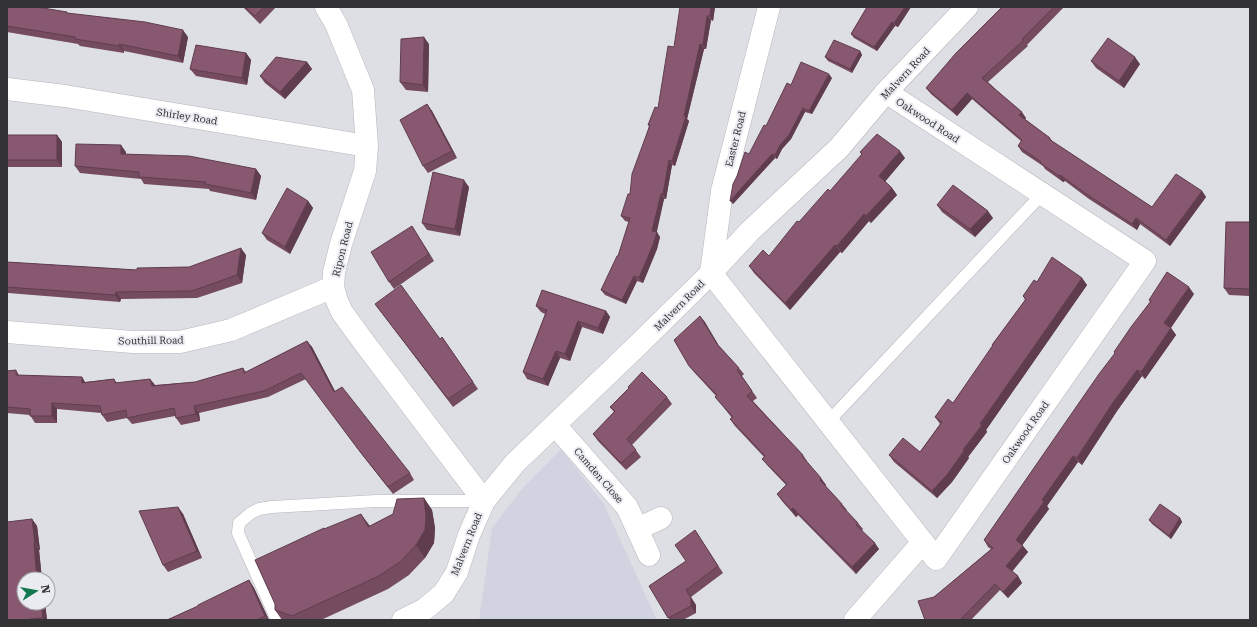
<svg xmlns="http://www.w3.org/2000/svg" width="1257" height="627" font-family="'Roboto Serif',serif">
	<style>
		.built { fill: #d2d3e0 }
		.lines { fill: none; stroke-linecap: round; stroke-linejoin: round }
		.lane-casing { stroke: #b5b6bc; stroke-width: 13 }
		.street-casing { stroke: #b5b6bc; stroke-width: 23 }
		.secondary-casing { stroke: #b5b6bc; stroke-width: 23 }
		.lane { stroke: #fff; stroke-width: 12 }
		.street { stroke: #fff; stroke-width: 22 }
		.secondary { stroke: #fff; stroke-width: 22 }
		.wall { fill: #754b60 }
		.shaded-wall { fill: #5f3d4e }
		.building { fill: #885770; stroke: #5f3d4e }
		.labels { text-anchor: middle; stroke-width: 4; stroke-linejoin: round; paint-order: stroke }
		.street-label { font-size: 10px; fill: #333335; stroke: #ebecf2 }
	</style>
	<rect width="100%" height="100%" fill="#dedfe5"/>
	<path class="built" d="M561,449l43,55 53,116h-178l13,-92 29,-38z"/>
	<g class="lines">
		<defs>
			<path id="lane" d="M828,422l214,-228
				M277,620l-39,-87 1,-10 12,-10 8,-4 13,-2 104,-6h108"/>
			<path id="street" d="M326,7l10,17 27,66 4,56 -2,25 -24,73 -7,28 -1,15 4,14 5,11 21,29 121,160
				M769,7l-47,184 -11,82 225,286 209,-298 -259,-169
				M7,89l58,7 302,50
				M7,332l126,10h47l51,-12 102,-43
				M555,425l72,82 22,48
				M637,529l24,-11
				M855,620l68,-78"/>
			<path id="secondary" d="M403,620l22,-11 19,-16 13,-21 12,-37 15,-34 31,-38 125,-120 71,-70 39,-42 89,-83 47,-56 81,-85"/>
		</defs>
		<use href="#lane" class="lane-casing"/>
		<use href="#street" class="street-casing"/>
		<use href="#secondary" class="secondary-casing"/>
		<use href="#lane" class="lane"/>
		<use href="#street" class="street"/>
		<use href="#secondary" class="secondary"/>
	</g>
	<path class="wall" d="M7,7l60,5 1,1 120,24 -5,26 -59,-12v2l-44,-7 -2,-2 -71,-12z
		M243,7h33l-16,17z
		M715,7l-2,14 -2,-1 -5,29h-2l-17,70 2,2 -14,45 -3,-1 -6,34h-2l-8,33 4,5 -3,12 -14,34 -6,-2 -11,23 -21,-9 -4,-5 17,-34 11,-34 -4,-1 -4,-5 9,-22 19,-68 -1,-1 10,-17 16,-61z
		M867,7h44l-13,20 -3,-1 -18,25 -23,-13 -3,-4z
		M1002,7h62l-37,38 1,1 -40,36 38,36 -1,1 25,19 3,4 99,65 50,-16 4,6 -36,49 -30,-22 -3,6 -48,-31 -24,-18 -2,1 -18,-13 -2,-3 -21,-14 -4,-6 3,-5 -49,-42 -15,17 -26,-22 -5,-6z
		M429,44l-1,48 -22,-2 -6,-8z
		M860,51l2,4 -10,18 -24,-12 -3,-4z
		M246,53l5,7 -4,25 -51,-9 -6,-7z
		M1091,61l49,3 -16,24 -28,-20z
		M307,62l5,7 -27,30 -20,-16 -5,-7z
		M832,78l-20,36 -7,-2 -14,27 -9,10 -5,10 -2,-1 -42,46 16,-50 17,-28 25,-41z
		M427,104l5,7 25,47 -29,15 -5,-7z
		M7,135h50l5,7v25h-55z
		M126,152v2l130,15 5,7 -5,24 -46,-9 -1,-2 -65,-5 -3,-5 -61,-6 -5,-7z
		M860,152l45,6 -20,23 7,7 5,7 -26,28 -2,-2 -27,32 -2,-1 -50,58 -36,-37 -5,-7 20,-10 30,-34 31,-31 32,-36z
		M469,187l-9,49 -33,-6 -5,-7z
		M308,201l5,7 -23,46 -23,-14 -5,-7z
		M937,205l56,13 -18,19 -33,-25z
		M1250,222v74l-21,-1 -5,-7z
		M412,226l22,35 -40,28 -5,-7z
		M246,255l-4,28 -45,15 -76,1 -1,3 -112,-9 -1,-1v-30l130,8 52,-3z
		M1082,278l5,7 -101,145 1,2 -19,25 1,1 -17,24 -15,16 -43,-36 -5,-7 31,-3 20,-28 -5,-7 18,-14 40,-57 -1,-1 33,-45 -2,-4 14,-14z
		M1194,294l-23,34 5,7 -31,44 -3,-3 -25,35 -35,54 -4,-3 -31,44 2,3 -27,36 6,7 -16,19 6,5 4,7 -14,15 -8,-8 -29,30h-46l9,-23 57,-48 -3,-2 -4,-7 131,-186 -1,-2 36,-50 -1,-2z
		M375,304l65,35 2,-2 36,52 -25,18z
		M536,306l70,5 4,6 -7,17 -21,-7 -12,34 -10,-3 -12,28 -21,-7 -4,-7 22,-58 -4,-2z
		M700,316l19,30 20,22 5,6 -2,2 15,22 -4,3 50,54 4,6v1l19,23 -1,1 17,18 5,6 -1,1 12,12 5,6 -1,2 17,18 -23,25 -58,-59 -2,2 -14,-16 -5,-7 9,-9 -19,-20 -5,-6 2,-2 -29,-31 -5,-7 2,-1 -12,-15 -5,-6 1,-1 -22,-24 -5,-6z
		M307,341l5,6 23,44 75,82 4,7 -21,14 -30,-38 -57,-77 -38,18 -69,16 1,8 -19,4 -5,-7 -1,-2 -43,8 -5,-6 -20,4 -5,-7 -1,-2 -44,-4v14h-22l-5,-8 -23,-2v-42l9,-1 3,5 63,2 3,5 29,-3 3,4 33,-4 5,6 40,-3 48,-14 3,4z
		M667,397l5,7 -40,41 9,12 -15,13 -28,-29 -5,-7 21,-22 -4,-5z
		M424,498l8,12 3,18 -1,15 -9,15 -16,17 -21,14 -67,31h-39l-7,-10 49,-81 46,-3z
		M178,507l5,7 19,44 -34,14 -5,-7z
		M1180,518l2,4 -11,17 -19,-15 -3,-4z
		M32,519l5,7 3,24h-1l3,29h-18v24h21l2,17h-40z
		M695,530l28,43 -32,24 5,8v8l-13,7h-13l-21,-34 37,-25z
		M249,580l5,8 15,32h-102l31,-14z"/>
	<path class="shaded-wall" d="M711,7h4l-2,14 -3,-5z
		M905,7h6l-13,20 -4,-4z
		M707,16l4,4 -5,29 -3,-4z
		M892,22l3,4 -18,25 -3,-4z
		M183,30l5,7 -5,26 -5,-7z
		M424,37l5,7 -1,48 -5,-7z
		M119,44l5,7v2l-5,-7z
		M700,44l4,5 -17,70 2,2 -14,45 -3,-5 12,-45z
		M860,51l2,4 -10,18 -2,-4z
		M246,53l5,7 -4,25 -5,-7z
		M1135,57l5,7 -16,24 -5,-7z
		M307,62l5,7 -27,30 -5,-7z
		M829,74l3,4 -20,36 -3,-3z
		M967,93l5,6 -15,17 -5,-6z
		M427,104l5,7 25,47 -5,-7z
		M803,108l2,4 -14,27 -9,10 -5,10 -2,-4 5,-10z
		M1022,112l4,6 -3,3 -4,-6z
		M57,135l5,7v25l-5,-7z
		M121,145l5,7v9l-5,-7z
		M900,151l5,7 -21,25 -5,-7z
		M772,154l3,4 -42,46 -3,-3z
		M669,160l3,5 -6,34 -3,-5z
		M256,169l5,7 -5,24 -5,-7z
		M1060,175l5,6 -2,1 -4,-6z
		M464,180l5,7 -9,49 -5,-7z
		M892,188l5,7 -26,28 -5,-7z
		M1202,191l4,6 -36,49 -4,-6z
		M661,194l3,5 -8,37 -4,-5z
		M308,201l5,7 -23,46 -5,-7z
		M988,211l5,7 -18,19 -5,-8z
		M864,214l5,7 -27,32 -5,-7z
		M1136,218l4,6 -3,6 -5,-6z
		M412,226l5,8 17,27 -5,-7z
		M657,232l3,5 -3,12 -14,34 -4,-5z
		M835,245l5,7 -50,58 -5,-7z
		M241,248l5,7 -4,28 -5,-8z
		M634,276l3,5 -11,23 -4,-4z
		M1082,278l5,7 -101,145 1,2 -19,25 1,1 -17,24 -15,16 -5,-7 31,-41 17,-26z
		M1189,287l5,7 -25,36 -5,-7z
		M116,292l5,7 -1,3 -5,-7z
		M606,311l4,6 -7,17 -5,-6z
		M700,316l5,6 17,29 -5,-7z
		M578,321l4,6 -12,34 -5,-7z
		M1171,328l5,7 -31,44 -4,-7z
		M307,341l5,6 27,52 -5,-7z
		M556,351l4,7 -12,28 -5,-7z
		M1137,370l5,6 -25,35 -35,54 -5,-7 35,-54z
		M82,377l4,7 -4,-1z
		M150,379l5,6 -3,1z
		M52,403l5,6v14l-5,-7z
		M194,406l5,7 1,8 -4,-7z
		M1073,456l5,6 -31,44 2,3 -28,38 -5,-7 26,-40z
		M821,478l5,7 -2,2 -4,-7z
		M424,498l8,12 3,18 -1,15 -9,15 -9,-13z
		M178,507l5,7 19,44 -5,-7z
		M793,508l5,7 -2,2 -5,-7z
		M361,514l9,12 -2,1z
		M1180,518l2,4 -11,17 -2,-3z
		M32,519l5,7 3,24 -5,-7z
		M34,543l5,7 3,29h-5z
		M875,543l4,6 -23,25 -4,-7z
		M1023,546l5,6 -17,21 -5,-7z
		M1018,576l4,7 -14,15 -5,-6z
		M249,580l5,8 15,32h-1l-3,-4z
		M686,590l10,15v8l-5,-7z
		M41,603h4l2,17h-2l-2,-2z"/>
	<path class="building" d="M7,7h30l30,5v1l78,9 38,8 -5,26 -59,-12v2l-44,-7v-2l-68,-11z
		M245,7h19l-9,9z
		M680,7h31l-1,9h-3l-4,29 -3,-1 -16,72h2l-14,45 -3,-1 -6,34h-2l-9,37 5,1 -4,13 -14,33 -5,-2 -12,24 -21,-10 16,-34h1l12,-38 -9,-2 7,-22h2l2,-20 18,-49h-2l7,-18 3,1 10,-62 6,1z
		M867,7h38l-11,16 -2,-1 -18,25 -23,-13z
		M1002,7h52l-32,32 2,1 -42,38 40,34 -3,3 31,23 -1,1 103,68 24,-33 26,17 -36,49 -30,-22 -4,6 -47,-31 -25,-18 -1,1 -19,-13 1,-1 -23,-16 4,-6 -55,-47 -15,17 -26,-22 30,-35z
		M424,37l-1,48 -23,-3 1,-43z
		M1108,38l27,19 -16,24 -28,-20z
		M834,40l26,11 -10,18 -25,-12z
		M196,45l50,8 -4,25 -52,-9z
		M276,57l31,5 -27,30 -20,-16z
		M801,62l28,12 -20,37 -6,-3 -14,27 -9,10 -5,10 -3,-1 -42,47 3,-17 4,-8 8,-24 4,2 15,-29 2,1 21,-43 4,2z
		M427,104l25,47 -29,15 -23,-46z
		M877,134l23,17 -21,25 13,12 -26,28 -2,-2 -27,32 -2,-1 -50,58 -36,-37 14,-16 6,6 28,-35 2,1 29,-33 2,2 32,-37 -2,-2z
		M7,135h50v25h-50z
		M76,144l45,1v9l68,2 67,13 -5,24 -46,-9 1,-2 -67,-5v-5l-64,-6z
		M433,172l31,8 -9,49 -33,-6z
		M953,185l35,26 -18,18 -33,-24z
		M287,188l21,13 -23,46 -23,-14z
		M1226,222h24v67l-26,-1z
		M412,226l17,28 -40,28 -18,-30z
		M241,248l-4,27 -45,16 -76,1 -1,3 -108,-8v-25l130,8v-2l52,-1z
		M1052,257l30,21 -102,146 2,1 -19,25 1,1 -17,24 -15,16 -43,-36 14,-17 17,14 22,-30 -7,-5 13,-18 5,4 40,-58h-1l34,-46 -3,-3 11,-16 3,2z
		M1167,272l22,15 -25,36 7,5 -30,44 -4,-2 -25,34 -35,54 -4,-2 -31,44 2,2 -28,38 7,6 -17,20 12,10 -15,16 -8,-8 -35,36h-35l-7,-19 16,-4 59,-49 -9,-8 115,-166 16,-21 -1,-1 17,-25 20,-26 -2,-1z
		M401,285l39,54 2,-2 31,45 -25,17 -73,-95z
		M542,290l64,21 -8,17 -20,-7 -13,33 -9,-3 -13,28 -20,-7 24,-62 -11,-4z
		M700,316l17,28 22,24 -2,2 15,21 -5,5 56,59 -1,1 19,22 -1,2 22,24 -1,1 17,18 -2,2 19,18 -23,24 -59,-59 -2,2 -14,-16 10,-10 -25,-25 3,-3 -35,-37 3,-2 -18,-20 2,-2 -28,-29 -15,-26z
		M307,341l27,51 8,-5 68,86 -22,14 -30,-38 -57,-76 -37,18 -70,15 2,8 -20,4 -2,-10 -47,10 -1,-8 -24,5 -2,-9 -48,-3v13h-22v-7l-23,-2v-36l9,-1v5l66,2v6l32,-4 1,4 35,-4 2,7 43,-4 48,-14 1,5z
		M642,372l25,25 -40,42 9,11 -15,13 -28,-29 22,-23 -5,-4 19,-19 -1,-1z
		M424,498l2,17 -1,15 -9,15 -16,17 -21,14 -87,40 -17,-6v-6l-20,-44 69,-32v1l37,-15 7,13 25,-13 4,-15z
		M1160,504l20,14 -11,18 -20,-16z
		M178,507l19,44 -34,14 -24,-54z
		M32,519l3,24h-1l3,36h-13v24h17l2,15 -13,1 1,1h-24v-98z
		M695,530l23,36 -32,24 5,8v8l-23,12 -19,-32 37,-25 -11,-16z
		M249,580l16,36 -8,4h-90l31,-14v-1z"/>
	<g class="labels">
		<g class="street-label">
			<text transform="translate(905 73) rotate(-47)" y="4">Malvern Road</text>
			<text transform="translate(187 116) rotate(9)" y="4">Shirley Road</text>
			<text transform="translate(928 120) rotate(33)" y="4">Oakwood Road</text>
			<text transform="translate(735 139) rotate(-76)" y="4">Easter Road</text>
			<text transform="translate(342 249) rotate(-76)" y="4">Ripon Road</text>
			<text transform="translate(679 305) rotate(-45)" y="4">Malvern Road</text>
			<text transform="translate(151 340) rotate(-1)" y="4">Southill Road</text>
			<text transform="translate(1025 432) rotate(-55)" y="4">Oakwood Road</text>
			<text transform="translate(599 475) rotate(49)" y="4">Camden Close</text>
			<text transform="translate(466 544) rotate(-68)" y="4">Malvern Road</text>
		</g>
	</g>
	<rect width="1257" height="627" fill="none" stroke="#333335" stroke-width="16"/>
	<g transform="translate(36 591) rotate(79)"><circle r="19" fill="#ebecf2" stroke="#a1a2a6"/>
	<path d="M0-3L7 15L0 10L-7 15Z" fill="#13774f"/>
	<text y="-6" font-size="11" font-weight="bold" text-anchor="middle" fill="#333335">N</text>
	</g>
</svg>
